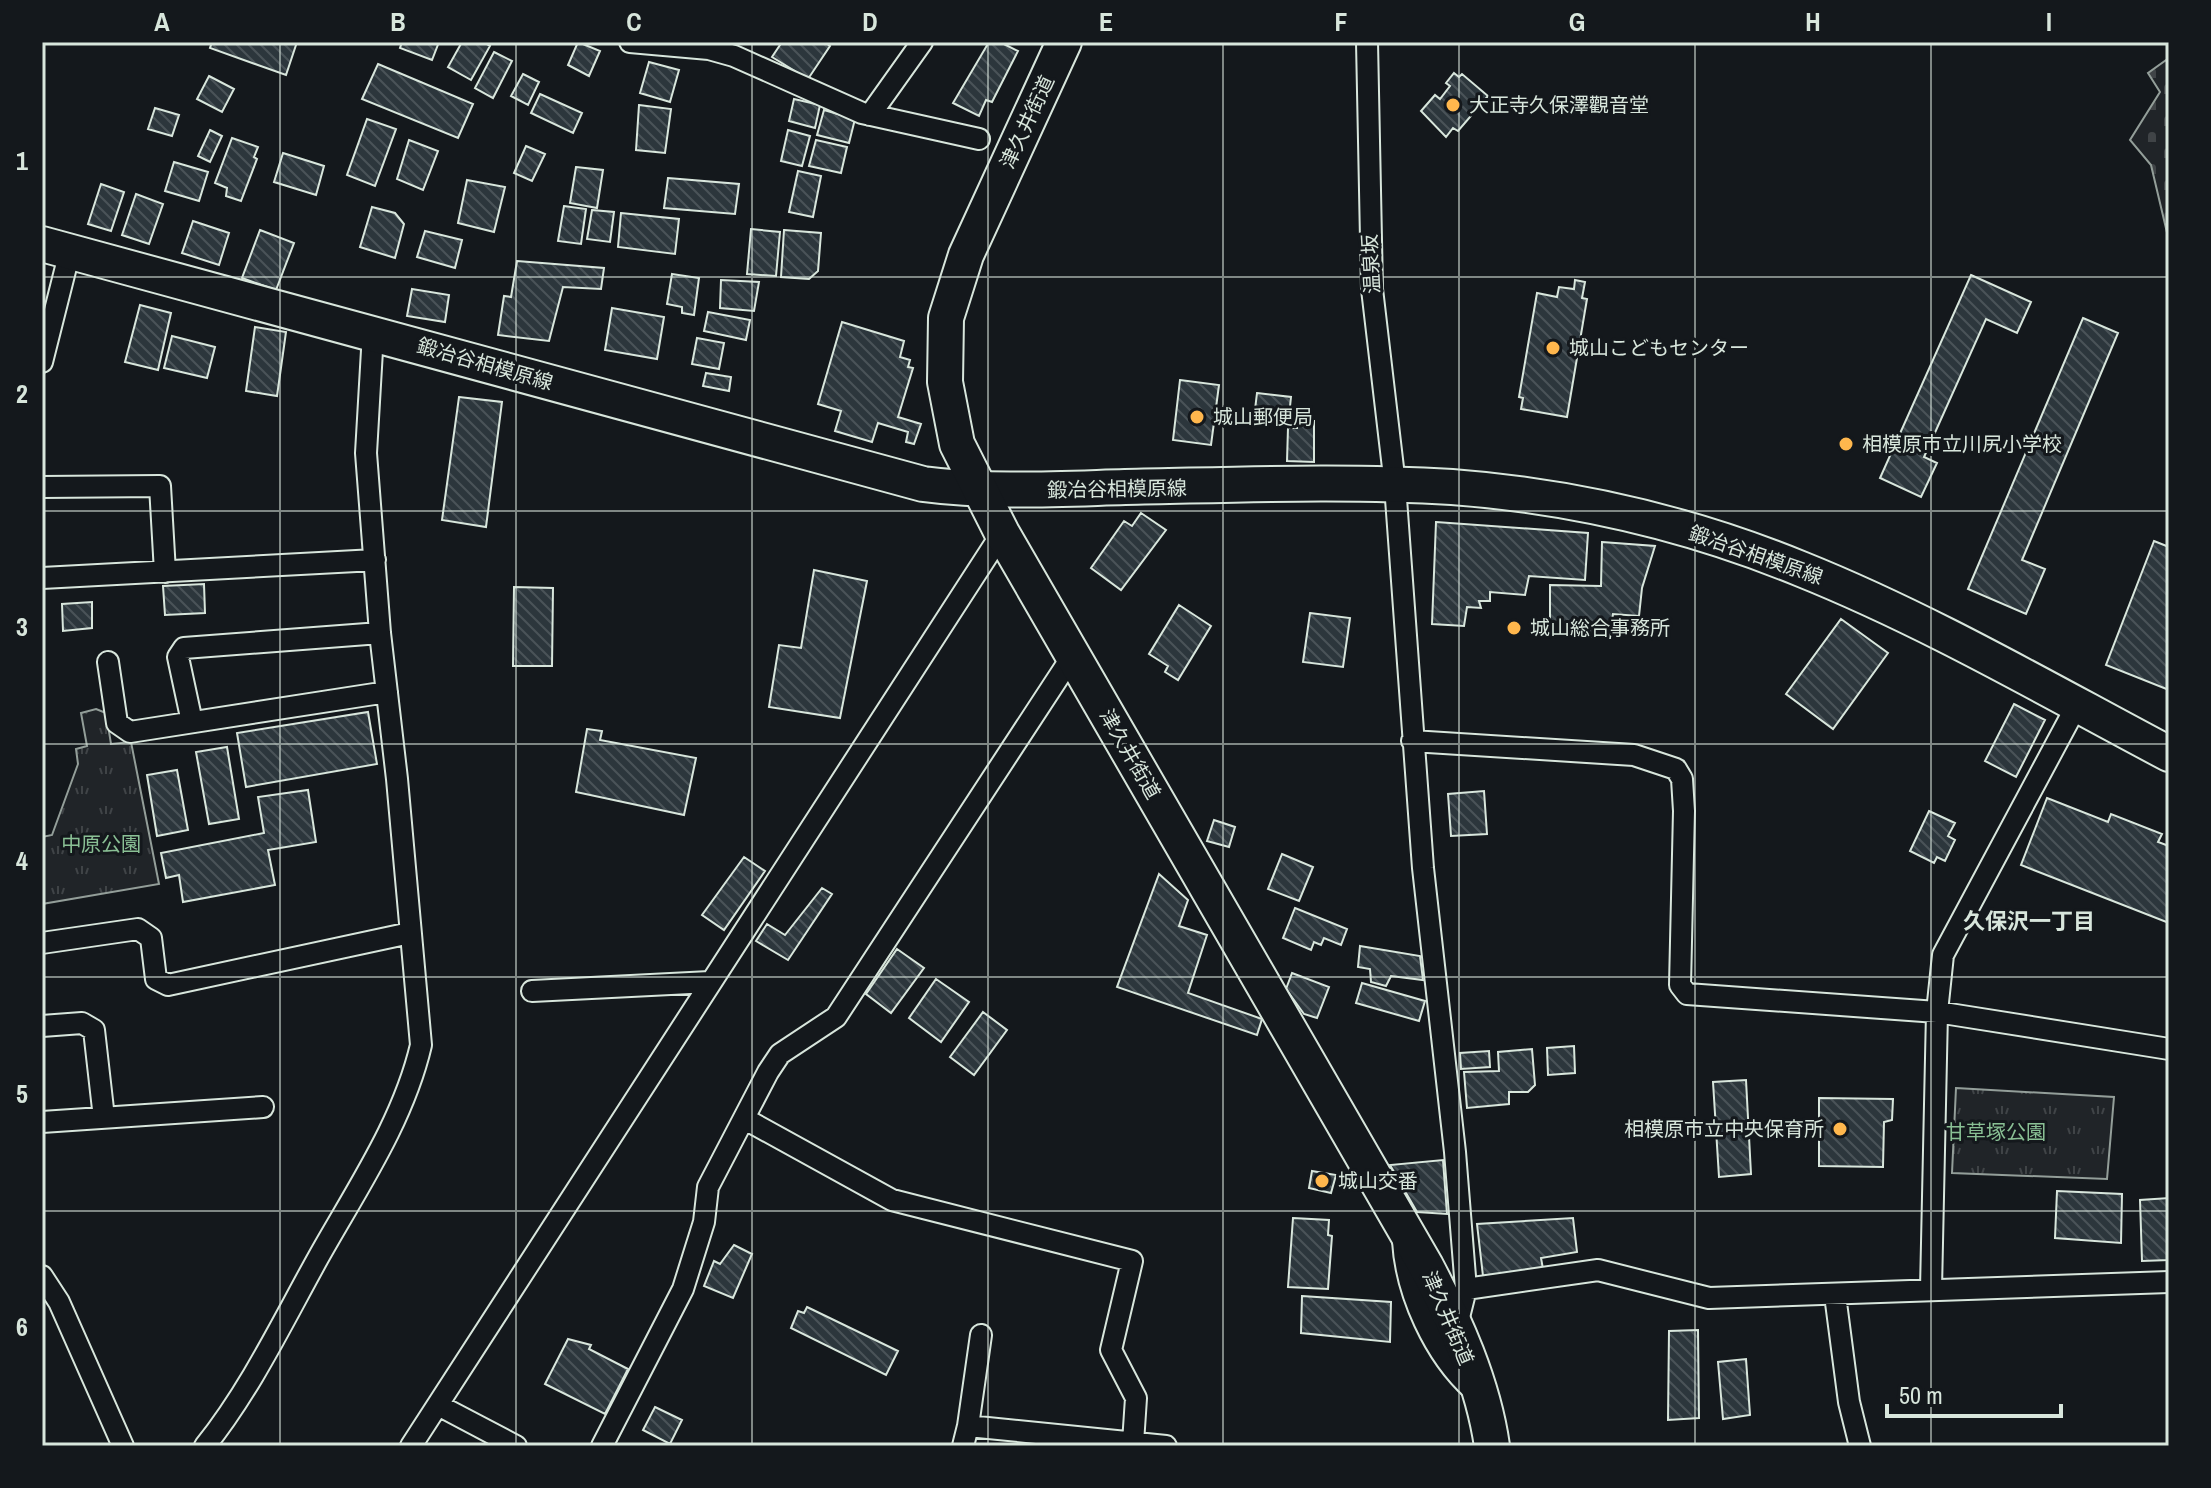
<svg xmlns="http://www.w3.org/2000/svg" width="2211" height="1488" font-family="'Archivo Narrow','Noto Sans JP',sans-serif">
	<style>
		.cemetery { fill: url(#cemetery-stones); stroke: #939e99; stroke-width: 2 }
		.park { fill: url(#park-tufts); stroke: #939e99; stroke-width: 2 }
		.building { fill: url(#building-back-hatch); stroke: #d8e6dc; stroke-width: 2 }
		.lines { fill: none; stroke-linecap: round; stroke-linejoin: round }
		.minor-casing { stroke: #d8e6dc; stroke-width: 24 }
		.primary-casing { stroke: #d8e6dc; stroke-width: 38 }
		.trunk-casing { stroke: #d8e6dc; stroke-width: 38 }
		.minor { stroke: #14181c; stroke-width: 20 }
		.primary { stroke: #14181c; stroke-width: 34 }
		.trunk { stroke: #14181c; stroke-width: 34 }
		.grid { fill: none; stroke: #d8e6dc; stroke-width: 2; stroke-opacity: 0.55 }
		.poi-dot { fill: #ffb74d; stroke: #14181c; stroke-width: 3 }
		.labels { text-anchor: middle; stroke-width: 6; stroke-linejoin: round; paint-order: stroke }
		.poi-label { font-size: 20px; fill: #d8e6dc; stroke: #14181c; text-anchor: start }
		.street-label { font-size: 20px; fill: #d8e6dc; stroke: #14181c }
		.park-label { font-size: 20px; fill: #8ac095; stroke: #14181c }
		.neighbourhood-label { font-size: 22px; font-weight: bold; fill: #d8e6dc; stroke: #14181c }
		.neatline { fill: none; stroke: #d8e6dc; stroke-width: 3 }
		.grid-label { font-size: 26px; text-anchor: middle; font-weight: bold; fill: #d8e6dc }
	</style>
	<defs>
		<pattern id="cemetery-stones" width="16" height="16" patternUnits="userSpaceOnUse" patternTransform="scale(2)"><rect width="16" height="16" fill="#202428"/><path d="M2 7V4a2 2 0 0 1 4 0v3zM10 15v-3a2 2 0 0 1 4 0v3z" fill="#404447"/></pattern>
		<pattern id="park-tufts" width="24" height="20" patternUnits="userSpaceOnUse" patternTransform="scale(2)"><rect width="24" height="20" fill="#202428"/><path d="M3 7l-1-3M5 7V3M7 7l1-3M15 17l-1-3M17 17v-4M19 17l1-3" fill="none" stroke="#404447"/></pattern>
		<pattern id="building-back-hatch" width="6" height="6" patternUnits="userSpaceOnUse" patternTransform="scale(2)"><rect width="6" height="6" fill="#2c363c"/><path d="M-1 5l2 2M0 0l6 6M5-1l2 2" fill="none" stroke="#4a5358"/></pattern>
	</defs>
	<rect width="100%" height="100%" fill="#14181c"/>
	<path class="cemetery" d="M2169,58v183l-18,-76 -21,-25 30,-48 -12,-19z"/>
	<path class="park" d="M96,709l10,4 5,31 20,-2 28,142 -117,20v-67l10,-2 26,-71 -2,-15 11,-3 -6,-33z
		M1956,1088l158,9 -7,82 -155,-6z"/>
	<path class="building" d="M212,42h85l-11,33 -76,-27z
		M402,42h37l-7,18 -32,-12z
		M462,42h21l7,4 -19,34 -23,-13z
		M578,42l22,9 -11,25 -21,-11z
		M782,42h42l6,4 -22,33 -36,-22z
		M989,42h11l18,9 -26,51 -6,-2 -7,16 -26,-13z
		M494,52l18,9 -19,37 -18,-10z
		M649,62l30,8 -9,32 -30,-9z
		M378,64l95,40 -15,34 -96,-39z
		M1454,73l5,4 3,-3 26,22 -30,35 -5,-3 -7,9 -25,-26 14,-16 5,4 10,-13 -4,-3z
		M523,74l16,8 -11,23 -17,-9z
		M209,76l25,13 -12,23 -25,-13z
		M540,94l42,19 -9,20 -42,-20z
		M794,99l26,6 -5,23 -26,-7z
		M639,105l32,4 -6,44 -29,-3z
		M155,108l24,7 -7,21 -24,-7z
		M824,110l31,9 -6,24 -32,-8z
		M367,119l29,10 -21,57 -28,-11z
		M210,130l12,6 -12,26 -12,-6z
		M788,130l22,6 -8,30 -21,-5z
		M232,138l26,9 -4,10 3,2 -16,42 -15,-5 1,-8 -12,-5z
		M409,140l29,11 -15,39 -26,-11z
		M816,140l31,7 -6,26 -32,-7z
		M526,146l19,8 -13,27 -18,-8z
		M283,153l41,13 -8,29 -42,-13z
		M174,162l34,10 -9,29 -34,-10z
		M576,167l27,3 -6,38 -27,-5z
		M798,171l23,5 -8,41 -24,-5z
		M668,178l71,6 -4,30 -71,-6z
		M467,180l38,7 -11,45 -36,-9z
		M101,184l23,8 -13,39 -23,-7z
		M136,194l27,10 -14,40 -27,-9z
		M564,206l22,3 -5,35 -23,-3z
		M372,207l23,6 9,11 -9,34 -35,-11z
		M592,210l22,2 -4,30 -23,-3z
		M621,213l58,6 -4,35 -57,-7z
		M193,221l36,12 -10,32 -37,-12z
		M751,229l29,3 -4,44 -29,-2z
		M260,230l34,13 -18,47 -34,-12z
		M784,230l37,3 -3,38 -9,8 -28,-2z
		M425,231l37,9 -7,28 -38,-11z
		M517,261l87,7 -3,21 -38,-2 -14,54 -51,-6 6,-39 7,1z
		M672,274l27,4 -5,37 -12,-2v-6l-15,-3z
		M1971,275l60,27 -14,31 -31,-14 -62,138 13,6 -16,34 -41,-19z
		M721,280l38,2 -5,29 -34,-3z
		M1575,280l10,2 -3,16 5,1 -20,118 -46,-8 2,-11 -4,-1 18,-104 20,4 2,-10 15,2z
		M412,289l37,6 -4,27 -38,-6z
		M140,305l31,8 -13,57 -33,-8z
		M612,308l52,9 -7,42 -52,-9z
		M708,312l42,8 -4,20 -42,-9z
		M2083,318l35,15 -96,227 23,9 -19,45 -58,-25z
		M842,322l62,19 -4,16 10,3 -2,7 5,1 -15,49 23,7 -7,20 -8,-2 2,-10 -30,-9 -6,19 -37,-11 6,-20 -23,-7z
		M255,327l31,5 -9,64 -31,-5z
		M172,336l43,11 -8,31 -43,-10z
		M697,338l27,5 -5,26 -27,-5z
		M706,373l25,4 -2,14 -26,-5z
		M1180,380l39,5 -8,60 -38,-5z
		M1257,393l34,4 -2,19h-10l-1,5 -24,-3z
		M459,397l43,5 -16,125 -44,-7z
		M1297,420l17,1v41l-27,-1 1,-33h9z
		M1141,513l25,17 -45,60 -30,-22 33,-47 8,5z
		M1436,522l152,11 -3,47 -56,-4 -4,19 -35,-3v9h-11l2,7 -14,-1 -3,19 -32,-2z
		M2154,541l15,6v143l-63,-25z
		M1602,542l53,4 -13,42 -3,28 -26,-2 -3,24 -60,-5v-48l51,1z
		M814,570l53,11 -27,137 -71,-11 10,-62 22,3z
		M204,584l1,29 -40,2 -2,-29z
		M514,587l39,1 -1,78h-39z
		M92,602v26l-29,3 -1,-27z
		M1179,605l32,21 -33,54 -13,-8 3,-6 -19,-12z
		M1310,613l40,5 -7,49 -40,-5z
		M1841,619l47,34 -55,76 -47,-35z
		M2014,704l31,16 -29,57 -31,-16z
		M368,712l9,52 -131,23 -9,-54z
		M587,729l15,2 -2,9 96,18 -12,57 -108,-23z
		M227,747l12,72 -30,5 -13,-72z
		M177,770l11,60 -31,6 -10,-61z
		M308,790l8,52 -48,8 7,35 -92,17 -4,-27 -13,3 -5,-25 103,-20 -6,-36z
		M1484,791l3,43 -36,2 -3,-42z
		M2047,798l61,24 3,-8 51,20 -4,8 11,4v77l-148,-58z
		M1929,811l26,12 -7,13 7,4 -10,21 -8,-4 -3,6 -24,-12z
		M1214,820l21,7 -6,20 -22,-6z
		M1282,854l31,13 -14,34 -31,-12z
		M744,857l21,14 -41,59 -22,-15z
		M1159,874l29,26 -9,26 28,9 -19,58 74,26 -5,16 -140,-48z
		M822,888l10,6 -44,66 -32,-19 11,-17 18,11z
		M1295,908l52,21 -6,16 -17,-7 -3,7 -7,-3 -3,8 -28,-12z
		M1360,946l60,10 3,24 -32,-4 -5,10 -15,-4 -1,-13 -12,-2z
		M897,949l27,19 -33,45 -25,-19z
		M1292,973l37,14 -12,31 -13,-4 -18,-25z
		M936,979l33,23 -28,40 -32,-24z
		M1362,983l63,18 -6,20 -63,-18z
		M983,1012l24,18 -33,45 -24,-18z
		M1574,1046l1,27 -27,2 -1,-27z
		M1532,1049l3,36 -7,7h-19v12l-42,4 -3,-36 35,-1 -1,-19z
		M1489,1051l1,16 -29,2 -1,-16z
		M1746,1080l5,94 -32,3 -6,-95z
		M1819,1098l74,1 -1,21 -8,2 -1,45 -64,-1z
		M1443,1160l4,54 -30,-2 -27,-47z
		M1312,1171l24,4 -5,18 -22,-5z
		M2057,1191l65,3 -1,49 -66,-5z
		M2169,1198v62l-27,1 -2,-61z
		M1293,1218l36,2 -1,15 4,1 -4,53 -40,-2z
		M1573,1218l4,34 -36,6 2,11 -60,7 -6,-52z
		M734,1245l18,9 -19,44 -29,-12 10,-25 6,3z
		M1302,1296l89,6 -1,40 -89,-9z
		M807,1307l91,44 -12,24 -95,-47 7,-17 6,2z
		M1698,1330l1,88 -31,2 1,-89z
		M568,1339l23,6 -2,4 39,20 -23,45 -60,-30z
		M1746,1359l4,56 -27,4 -5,-57z
		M655,1407l27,13 -12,24 -27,-14z"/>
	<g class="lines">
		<defs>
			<path id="minor" d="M630,42l79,7 25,7 128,57 117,26
				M1367,42l5,247 23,196 28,383 32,284 11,137 -9,36
				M870,115l52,-73
				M42,362l28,-111
				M42,487l118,-1 5,86
				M42,578l333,-18
				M108,662l9,61 13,9 257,-40
				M192,722l-14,-65 6,-9 196,-15
				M1412,741l222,14 42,14 6,10 2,32 -4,174 7,9 250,18 232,37
				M42,943l96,-14 13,9 5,41 12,6 242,-52
				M532,991l178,-9
				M42,1026l40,-3 12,7 10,88
				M745,1119l147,81 240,61 -21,89 25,48 -3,45
				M42,1122l221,-15
				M1403,1241c3,52 31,114 70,149
				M42,1276l17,26 64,144
				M1466,1289l132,-19 111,28 460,-16
				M1931,1289l6,-277 6,-57 134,-250
				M1835,1295l14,107 11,44
				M981,1335l-13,91 198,20
				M438,1405l78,41
				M205,1446c45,-56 78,-125 113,-188 38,-68 85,-136 103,-213l-24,-266 -17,-146 -14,-180 7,-120
				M411,1446l591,-913
				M602,1446l81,-157 21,-67 4,-35 60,-115 12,-18 56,-37 237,-362
				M963,1446l5,-20"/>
			<path id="primary" d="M42,244l881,240c68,9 134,5 202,3 108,-2 219,-7 327,0 119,9 239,37 349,82 127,51 247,121 368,185"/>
			<path id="trunk" d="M1064,42l-98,213 -20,63 -1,64 12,62 45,89 424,733c29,55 57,117 66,180"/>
		</defs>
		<use href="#minor" class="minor-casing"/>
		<use href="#primary" class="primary-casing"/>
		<use href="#trunk" class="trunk-casing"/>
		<use href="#minor" class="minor"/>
		<use href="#primary" class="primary"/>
		<use href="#trunk" class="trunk"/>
	</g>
	<path class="grid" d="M280,42v1404M516,42v1404M752,42v1404M988,42v1404M1223,42v1404M1459,42v1404M1695,42v1404M1931,42v1404M42,277h2127M42,511h2127M42,744h2127M42,977h2127M42,1211h2127"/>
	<g class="poi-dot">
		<circle cx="1453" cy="105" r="8"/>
		<circle cx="1553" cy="348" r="8"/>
		<circle cx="1197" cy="417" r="8"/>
		<circle cx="1846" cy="444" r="8"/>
		<circle cx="1514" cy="628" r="8"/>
		<circle cx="1840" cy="1129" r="8"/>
		<circle cx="1322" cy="1181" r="8"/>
	</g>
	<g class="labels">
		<g class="poi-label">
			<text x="1469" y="112">大正寺久保澤觀音堂</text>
			<text x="1569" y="355">城山こどもセンター</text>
			<text x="1213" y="424">城山郵便局</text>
			<text x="1862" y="451">相模原市立川尻小学校</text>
			<text x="1530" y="635">城山総合事務所</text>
			<text x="1824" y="1136" text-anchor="end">相模原市立中央保育所</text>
			<text x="1338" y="1188">城山交番</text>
		</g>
		<g class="street-label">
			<text transform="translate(1027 122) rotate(-65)" y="7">津久井街道</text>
			<text transform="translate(1371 264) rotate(-93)" y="7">温泉坂</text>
			<text transform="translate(485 364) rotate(16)" y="7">鍛冶谷相模原線</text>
			<text transform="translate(1117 489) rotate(-1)" y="7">鍛冶谷相模原線</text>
			<text transform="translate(1756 555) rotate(19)" y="7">鍛冶谷相模原線</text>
			<text transform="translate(1130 754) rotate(60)" y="7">津久井街道</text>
			<text transform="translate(1448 1318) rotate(67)" y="7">津久井街道</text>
		</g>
		<g class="park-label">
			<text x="101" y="851">中原公園</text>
			<text x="1996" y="1139">甘草塚公園</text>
		</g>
		<g class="neighbourhood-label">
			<text x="2029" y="929">久保沢一丁目</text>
		</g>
	</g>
	<rect width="2211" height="1488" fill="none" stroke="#14181c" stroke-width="88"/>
	<path d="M1887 1404v12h174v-12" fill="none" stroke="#d8e6dc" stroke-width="4"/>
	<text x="1899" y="1404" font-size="24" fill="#d8e6dc" stroke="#14181c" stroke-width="6" paint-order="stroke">50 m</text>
	<rect x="44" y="44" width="2123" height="1400" class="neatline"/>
	<g class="grid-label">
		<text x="162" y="31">A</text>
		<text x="398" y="31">B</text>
		<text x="634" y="31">C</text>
		<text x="870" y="31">D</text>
		<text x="1106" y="31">E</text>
		<text x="1341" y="31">F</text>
		<text x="1577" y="31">G</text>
		<text x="1813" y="31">H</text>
		<text x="2049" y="31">I</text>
		<text x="22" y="170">1</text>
		<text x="22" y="403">2</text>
		<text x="22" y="636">3</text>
		<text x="22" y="870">4</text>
		<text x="22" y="1103">5</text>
		<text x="22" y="1336">6</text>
	</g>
</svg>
